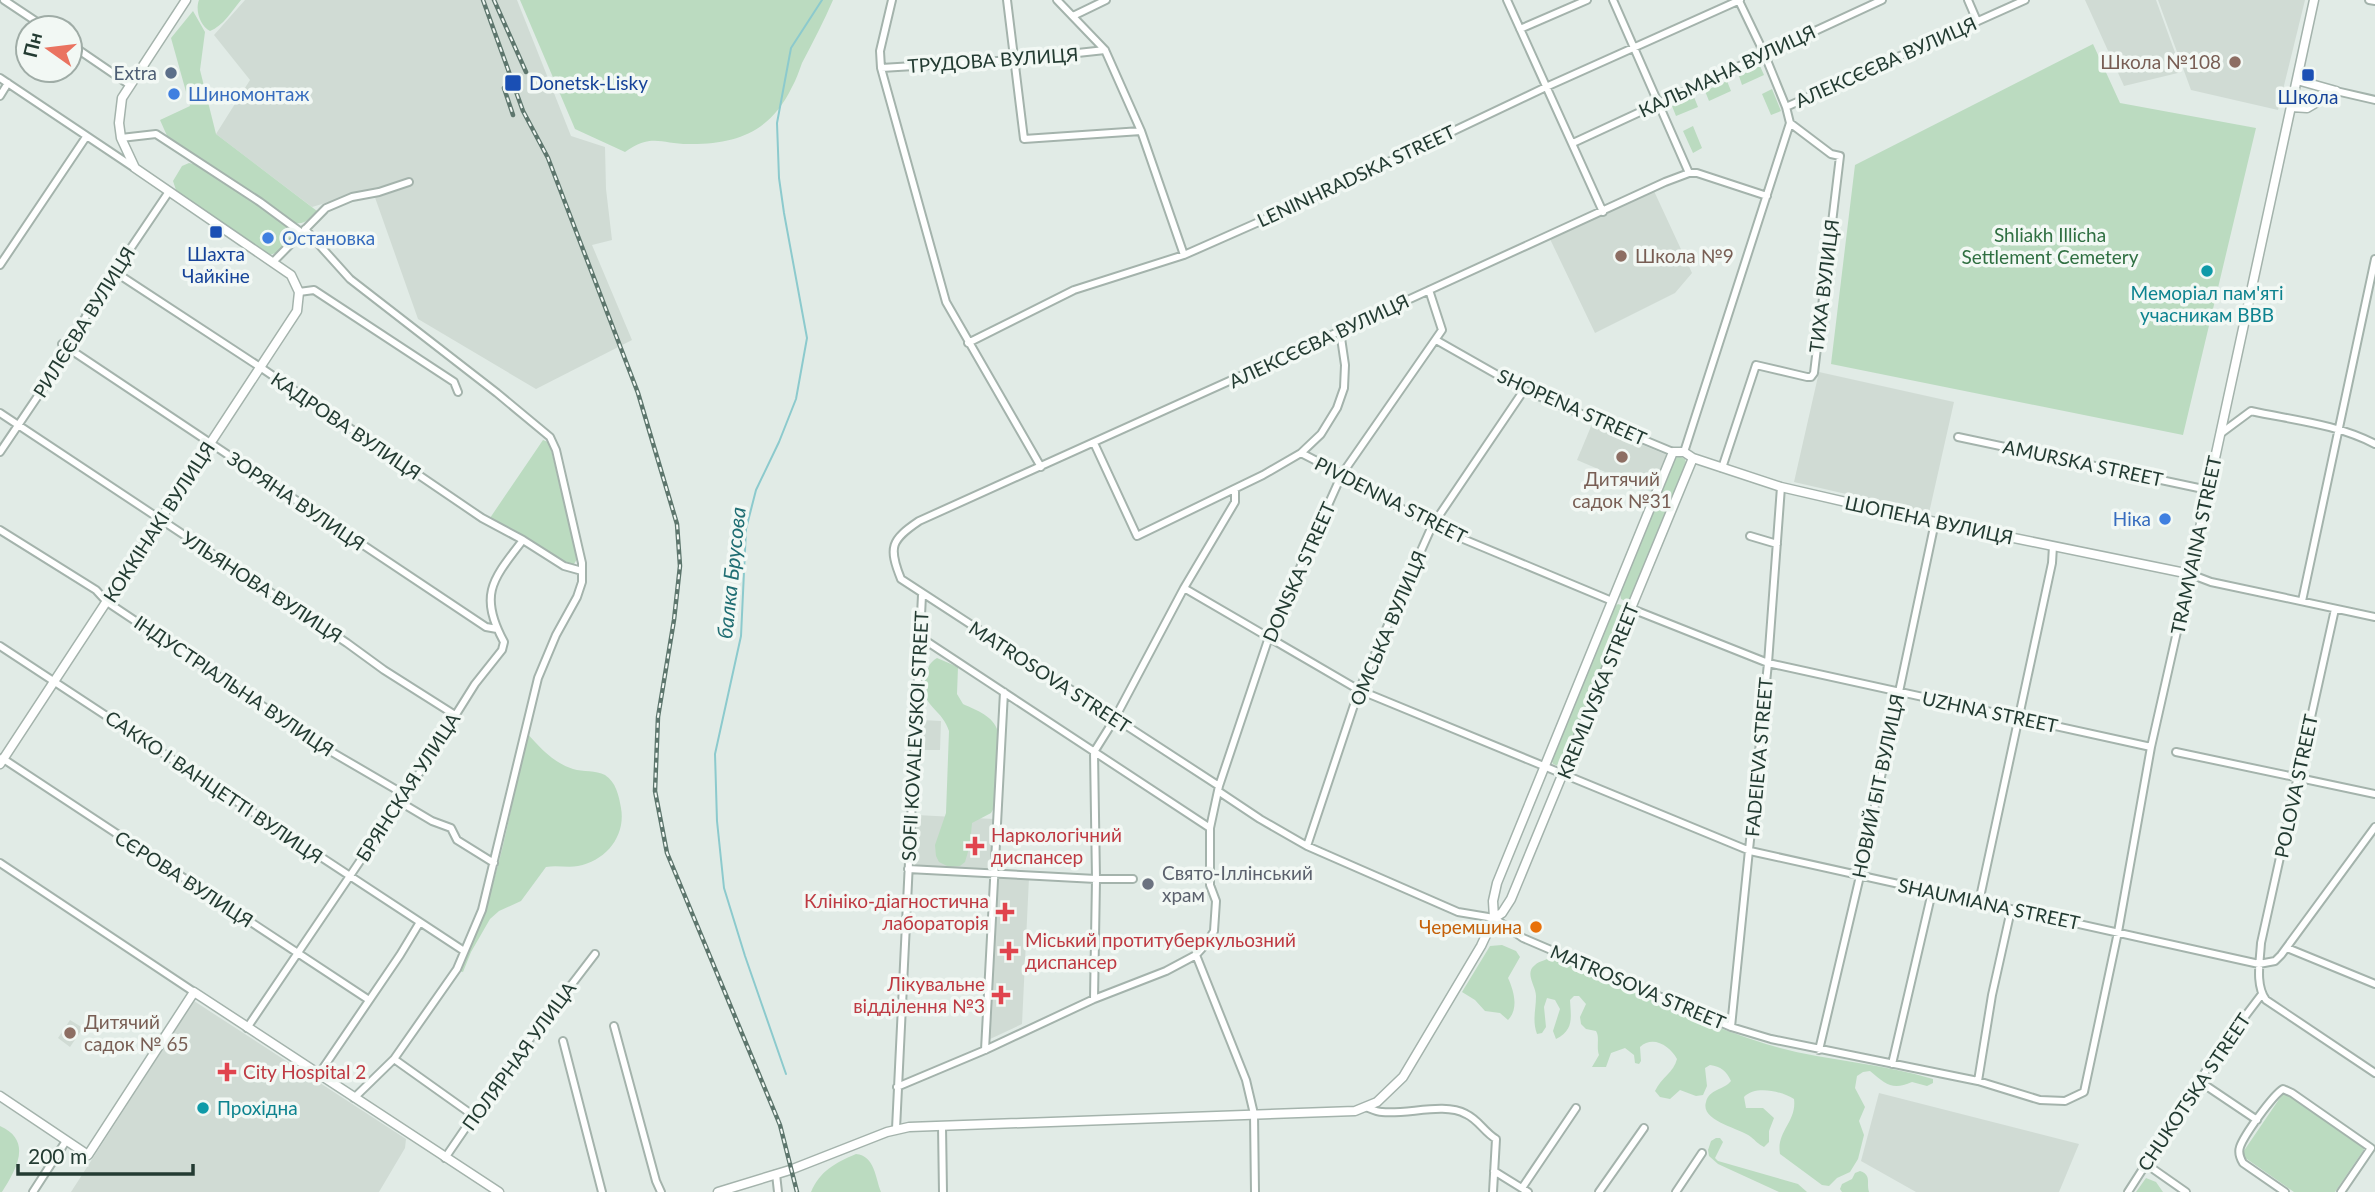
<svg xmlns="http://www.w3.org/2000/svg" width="2375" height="1192" font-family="Lato,sans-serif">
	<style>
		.built { fill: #d0dbd4 }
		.green { fill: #bbdbc0 }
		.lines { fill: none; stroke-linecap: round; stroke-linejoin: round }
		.stream { stroke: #8ccacd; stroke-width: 2 }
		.minor-casing { stroke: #a4b3ac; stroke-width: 10 }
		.tertiary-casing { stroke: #a4b3ac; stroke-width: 11 }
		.minor { stroke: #fff; stroke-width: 6 }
		.tertiary { stroke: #fff; stroke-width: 8 }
		.rail-casing { stroke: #5d766d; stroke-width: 4.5 }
		.rail { stroke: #f2f8f4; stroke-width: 2; stroke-dasharray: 5; stroke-linecap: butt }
		.education-dot { fill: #8d6e63; stroke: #f2f8f4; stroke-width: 2.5 }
		.service-dot { fill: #5c6f8a; stroke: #f2f8f4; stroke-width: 2.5 }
		.transit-dot { fill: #1a4fb4; stroke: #f2f8f4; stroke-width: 2.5 }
		.shop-dot { fill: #3f7fe0; stroke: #f2f8f4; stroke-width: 2.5 }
		.culture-dot { fill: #0f9aa8; stroke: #f2f8f4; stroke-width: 2.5 }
		.health-dot { fill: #e0444e; stroke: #f2f8f4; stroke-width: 2.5 }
		.worship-dot { fill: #6b7280; stroke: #f2f8f4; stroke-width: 2.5 }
		.food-dot { fill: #e8710a; stroke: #f2f8f4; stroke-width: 2.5 }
		.labels { text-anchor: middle; stroke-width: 7; stroke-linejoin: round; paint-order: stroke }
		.street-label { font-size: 19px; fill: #233b32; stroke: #f2f8f4 }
		.education-label { font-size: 19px; fill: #785e54; stroke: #f2f8f4; text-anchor: start }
		.service-label { font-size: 19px; fill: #4e5e75; stroke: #f2f8f4; text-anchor: end }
		.transit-label { font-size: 19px; fill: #164399; stroke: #f2f8f4 }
		.shop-label { font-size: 19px; fill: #366cbe; stroke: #f2f8f4; text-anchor: start }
		.park-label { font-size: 19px; fill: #2f6f41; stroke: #f2f8f4 }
		.culture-label { font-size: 19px; fill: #0d838f; stroke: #f2f8f4 }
		.health-label { font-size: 19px; fill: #be3a42; stroke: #f2f8f4; text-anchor: start }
		.worship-label { font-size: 19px; fill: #5b616d; stroke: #f2f8f4; text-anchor: start }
		.food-label { font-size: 19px; fill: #c56008; stroke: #f2f8f4; text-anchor: end }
		.water-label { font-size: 21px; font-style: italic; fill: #206e73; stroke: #f2f8f4 }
	</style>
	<rect width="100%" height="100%" fill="#e1ebe6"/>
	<path class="built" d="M245,0h272l54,136 34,11 1,42 6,51 -20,5 40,95 -96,49 -118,-70 -46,-130 -60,18 -96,-73 34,-54 -36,-45z
		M2085,0h71l26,72 -58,14z
		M2158,0h147l-27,110 -87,-20z
		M1654,191l38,82 -17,20 -80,40 -45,-94z
		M1819,372l135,30 -25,111 -135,-31z
		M1592,424l75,31 -15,37 -75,-32z
		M922,720l19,1 -1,29h-19z
		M916,815l78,4 -3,53 -78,-4z
		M997,876l32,2 -7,146 -34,16z
		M194,1001l212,138 -1,9 -26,44h-308z
		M70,1020l13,8 -13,19 -12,-9z
		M1879,1093l200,51 -20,48h-143l-55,-31z"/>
	<path class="green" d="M199,0h42c-9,11 -18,26 -31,31 -10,-5 -15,-21 -11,-31z
		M520,0h313c-9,21 -20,42 -31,63 -3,8 -6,17 -10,24 -21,44 -54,57 -100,57 -30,1 -39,-12 -67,8l-50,-23z
		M193,11l12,21 -5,38 16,64 101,77c-9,9 -13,15 -25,11l-124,-84 -8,-18 30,-14 -19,-68z
		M2093,44l27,59 136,25 -73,307 -352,-71 24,-199z
		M1760,66l4,9 -22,10 -3,-9z
		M1727,81l4,10 -22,10 -4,-10z
		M1772,89l9,22 -10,4 -9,-21z
		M1694,97l4,10 -22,9 -4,-10z
		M1693,126l9,22 -9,5 -10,-22z
		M189,163l5,1 92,60 6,8v6l-14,14 -8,3 -93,-62 -4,-12 9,-15z
		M543,440l5,2 3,7 26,110 -3,5h-11l-73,-46z
		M1679,456l6,3 1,4 -55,136 -6,2 -4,-2 -1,-5 54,-135z
		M1618,604l6,2 1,7 -62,150 -5,3 -5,-2 -2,-5 63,-152z
		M937,658l21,9 -1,27 6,10c13,6 31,12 35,28l-3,74 -4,7 -19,10 -2,22 -5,17 -5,4 -11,1 -10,-5 -3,-6 -1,-11 11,-32 3,-82c-7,-24 -32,-25 -23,-55 2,-9 3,-13 11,-18z
		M527,733c13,15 27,30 46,36 10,3 23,1 32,6 11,7 14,21 16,33 5,28 -15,53 -43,58 -10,2 -21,-1 -32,1l-25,34 -22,10 -9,8 -19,33 -8,20 -4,-1c6,-20 18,-39 25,-59 20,-58 30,-120 43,-179z
		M1502,945l14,6 4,6 -12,21c6,13 11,31 0,42l-8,-7 -15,-2 -10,-11 -13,-8 28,-46z
		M1555,956c68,30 140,66 211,88 55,17 112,18 167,35v4l-6,3 -15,-4c-20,9 -26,2 -42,-11l-7,1 -6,4 -2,12 10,19 -6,14 5,14 -6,24 -8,13 -13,6 -8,8 -7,-1 -42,-31c-4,-23 17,-32 14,-55 -13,-8 -39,-14 -50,-2l2,11h17l11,10 -5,13v11l-5,5c-6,-3 -8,-6 -13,-10 -12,-9 -51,-16 -45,-35 3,-13 18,-12 25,-21 -5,-11 -10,-14 -21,-16l-5,3 2,18 -4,9 -7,1 -16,-6 -10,9 -10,-2 -5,-6c6,-13 19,-19 22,-32 -7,-13 -24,-24 -37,-12l1,14 -2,3 -4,-1 -1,-8 -9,-7 -14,5 -5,14h-14l7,-12c-3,-8 1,-18 -3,-24l-10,-2 -5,-5 -1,-7 6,-13 -7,-8h-5l-4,4c1,18 4,30 -14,39l-3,-8 7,-22 -5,-9 -8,-2 -3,9 2,20 -4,6 -5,1c-5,-14 -1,-24 -1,-38 0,-10 -12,-23 -1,-31 4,-4 14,-6 20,-9z
		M2284,1092l81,56 -30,44h-41l-53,-37z
		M0,1126c34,15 15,45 2,66h-2z
		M1716,1138h4l3,4 -8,16 3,3 80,23 9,8h-28l-61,-28 -9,-8 -1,-6 3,-9z
		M856,1154c19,2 19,23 25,38h-70c9,-21 24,-29 45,-38z
		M1860,1171c12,4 6,12 9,21h-27l-2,-3 2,-5 10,-5 3,-6z
		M2146,1178l10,4 7,10h-27z"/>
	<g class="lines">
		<path class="stream" d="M786,1074l-41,-118 -21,-68 -7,-67 -2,-67 26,-118 5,-107 10,-39 23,-48 17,-43 11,-61 -23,-125 -5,-35 -2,-55 14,-75 31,-48"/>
		<defs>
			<path id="minor" d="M4,0l42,28
				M892,0l-12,51 1,17 65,234 95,165
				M1007,0l17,139 117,-8
				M1057,0l48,50 36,81 43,124
				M1507,0l96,212
				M1613,0l76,173
				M1968,0l9,21
				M2369,0l6,1
				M1073,16l33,-16
				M1520,29l67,-29
				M70,44l60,41
				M881,68l133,-8 91,-10
				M0,78l133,89
				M2336,91l39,9
				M0,96l8,-13
				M1786,107l239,-107
				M121,138l35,-4 104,68 42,31
				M1573,143l309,-143
				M305,229l45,50 147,114 53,44 6,13 26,113v19l-5,15 -21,38 -18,43 -56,232 -25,59 -63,90 -40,39
				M273,262l53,-54 26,-11 27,-5 30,-10
				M0,265l86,-128
				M115,272l145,95 222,151 41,22 41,26 18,5
				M299,292l15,-2 140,92 4,10
				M1436,340l88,50 149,62
				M968,343l106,-53 110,-35 120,-53 242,-115 194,-87
				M62,344l424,283 11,2
				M0,413l347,230 37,27 71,45
				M2220,434l31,-23c41,9 86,13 124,33
				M1958,437l250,53
				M1094,443l43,93 126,-61 38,-22 20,-19 16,-26 7,-20 1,-23 -5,-34
				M0,452l69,-102 20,-40 79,-117
				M1684,452l106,-329 -4,-16 -22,-54 -25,-52
				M1301,453l41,21 90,52 180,75
				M1722,468l34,-103 51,12h4l3,-4 26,-217 -9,-2 -41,-31
				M0,530l96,60 11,12 223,149 72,42
				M1750,536l27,8
				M1184,588l175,102 391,161 509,113 16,-3 6,-6 94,-128
				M2302,601l73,-342
				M1632,609l136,54 383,84
				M2335,609l-74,334c-1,18 -6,42 5,57l109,73
				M920,637l290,191
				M0,646l464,305
				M2176,752l199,42
				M2,758l367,242
				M1219,786l-318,-207c-13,-32 -10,-39 18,-58l421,-190 325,-149 24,-9h8l70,23
				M1218,791l42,28 47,27 151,66 36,6 29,20 208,89 40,12 207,42 62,19 25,1 19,-9 34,-160 33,-185 39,-173 21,8 164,35
				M400,802l32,19 19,7 6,12 37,23
				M1307,846l52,-156 73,-164 92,-136
				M0,863l194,129
				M908,869l188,10h37
				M1979,902l73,-339 1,-17
				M2287,948l88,36
				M1196,955l50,125 8,34 1,78
				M1094,999l2,-120 -2,-127 20,-32 70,-132 51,-86v-13
				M614,1026l42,155 5,11
				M1731,1027l37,-364 13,-176
				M247,1028l153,-226 2,-9 16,-18 57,-91 27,-34 2,-8c-26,-48 -11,-63 19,-102
				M563,1041l39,151
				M985,1050l19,-358
				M1819,1050l41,-174 75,-354
				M394,1059l80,57
				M1892,1064l40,-172
				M319,1074l81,-119 20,-33
				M1978,1081l14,-86 19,-85
				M2199,1081l58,39
				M897,1087l88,-37 109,-51 72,-28 30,-16 10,-11 8,-13 2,-30 -6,-16v-57l9,-42 50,-149 73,-163 100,-144 -13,-40
				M1366,1107c5,2 11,5 16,5 25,3 62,-10 84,2 13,6 18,18 30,25l-3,53
				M942,1126l1,66
				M896,1129l26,-534
				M445,1158l52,-76 98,-128
				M2146,1164l40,28
				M1494,1171l34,21
				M776,1174l2,18
				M1522,1188l54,-80
				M33,1192l33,-51
				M1599,1192l45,-64
				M1676,1192l26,-39
				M2128,1192l90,-140 44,-58
				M2285,1192l-42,-29c-3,-5 -5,-10 -3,-16 4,-12 33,-52 43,-58l9,4 79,55 -30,44"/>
			<path id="tertiary" d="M2297,80l39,11
				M2291,107l16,1 29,-17
				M0,764l297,-453 2,-19 -8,-17 -156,-107 -14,-30 -2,-15 3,-25 64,-98
				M1494,918l8,-5 9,-14 182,-441
				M0,1096l88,59 106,-163 305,200
				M718,1192l72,-22 97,-38 22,-5 446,-16 22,-9 26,-25 78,-131 13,-28 -1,-17 4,-18 176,-431h11l9,6 88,29 130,30 279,57 124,-574"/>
		</defs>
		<use href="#minor" class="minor-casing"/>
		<use href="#tertiary" class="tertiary-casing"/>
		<use href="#minor" class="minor"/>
		<use href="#tertiary" class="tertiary"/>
		<defs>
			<path id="rail" d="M483,0l40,111 25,47 90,235 39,131 3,42 -6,54 -16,97 -3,74 12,62 113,272 17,67
				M494,0l32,72
				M504,88l9,27"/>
		</defs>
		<use href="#rail" class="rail-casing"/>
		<use href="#rail" class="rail"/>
	</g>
	<g class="education-dot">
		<circle cx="2235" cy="62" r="7"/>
		<circle cx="1621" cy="256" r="7"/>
		<circle cx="1622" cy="457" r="7"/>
		<circle cx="70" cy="1033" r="7"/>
	</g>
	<circle class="service-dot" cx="171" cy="73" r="7"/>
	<g class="transit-dot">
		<rect x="2301" y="68" width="14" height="14" rx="3.5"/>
		<rect x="504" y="74" width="18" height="18" rx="3.5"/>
		<rect x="209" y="225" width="14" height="14" rx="3.5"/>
	</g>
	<g class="shop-dot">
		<circle cx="174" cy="94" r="7"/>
		<circle cx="268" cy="238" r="7"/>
		<circle cx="2165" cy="519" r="7"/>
	</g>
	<g class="culture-dot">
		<circle cx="2207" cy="271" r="7"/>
		<circle cx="203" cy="1108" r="7"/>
	</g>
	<g class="health-dot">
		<path d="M971.5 835.5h7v7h7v7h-7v7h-7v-7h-7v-7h7z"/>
		<path d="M1001.5 901.5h7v7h7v7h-7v7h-7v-7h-7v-7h7z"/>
		<path d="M1005.5 940.5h7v7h7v7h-7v7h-7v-7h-7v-7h7z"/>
		<path d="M997.5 984.5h7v7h7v7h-7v7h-7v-7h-7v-7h7z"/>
		<path d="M223.5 1061.5h7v7h7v7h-7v7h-7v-7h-7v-7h7z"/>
	</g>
	<circle class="worship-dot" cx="1148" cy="884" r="7"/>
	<circle class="food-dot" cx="1536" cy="927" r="7"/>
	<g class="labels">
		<g class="street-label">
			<text transform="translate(993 60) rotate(-4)" y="7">ТРУДОВА ВУЛИЦЯ</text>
			<text transform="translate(1886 62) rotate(-24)" y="7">АЛЕКСЄЄВА ВУЛИЦЯ</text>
			<text transform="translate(1727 71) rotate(-25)" y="7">КАЛЬМАНА ВУЛИЦЯ</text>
			<text transform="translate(1356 176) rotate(-25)" y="7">LENINHRADSKA STREET</text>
			<text transform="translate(1824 286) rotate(-83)" y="7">ТИХА ВУЛИЦЯ</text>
			<text transform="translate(84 322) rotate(-58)" y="7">РИЛЄЄВА ВУЛИЦЯ</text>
			<text transform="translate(1319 341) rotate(-25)" y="7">АЛЕКСЄЄВА ВУЛИЦЯ</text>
			<text transform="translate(1572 407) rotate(24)" y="7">SHOPENA STREET</text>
			<text transform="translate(346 426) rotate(34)" y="7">КАДРОВА ВУЛИЦЯ</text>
			<text transform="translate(2083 463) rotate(12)" y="7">AMURSKA STREET</text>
			<text transform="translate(1391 500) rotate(27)" y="7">PIVDENNA STREET</text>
			<text transform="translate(296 501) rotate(34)" y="7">ЗОРЯНА ВУЛИЦЯ</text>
			<text transform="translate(1929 520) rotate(12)" y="7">ШОПЕНА ВУЛИЦЯ</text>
			<text transform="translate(159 522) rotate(-57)" y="7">КОККІНАКІ ВУЛИЦЯ</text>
			<text transform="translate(2196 545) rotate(-78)" y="7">TRAMVAINA STREET</text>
			<text transform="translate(1299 572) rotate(-66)" y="7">DONSKA STREET</text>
			<text transform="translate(262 587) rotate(33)" y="7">УЛЬЯНОВА ВУЛИЦЯ</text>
			<text transform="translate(1388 628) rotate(-67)" y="7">ОМСЬКА ВУЛИЦЯ</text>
			<text transform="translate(1050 677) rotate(33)" y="7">MATROSOVA STREET</text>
			<text transform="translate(234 686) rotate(34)" y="7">ІНДУСТРІАЛЬНА ВУЛИЦЯ</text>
			<text transform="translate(1598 691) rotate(-68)" y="7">KREMLIVSKA STREET</text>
			<text transform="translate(1990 712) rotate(12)" y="7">UZHNA STREET</text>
			<text transform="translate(915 736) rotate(-87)" y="7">SOFII KOVALEVSKOI STREET</text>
			<text transform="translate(1759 757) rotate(-85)" y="7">FADEIEVA STREET</text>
			<text transform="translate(1878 786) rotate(-78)" y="7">НОВИЙ БІТ ВУЛИЦЯ</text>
			<text transform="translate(2296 786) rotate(-78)" y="7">POLOVA STREET</text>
			<text transform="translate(214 787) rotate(34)" y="7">САККО І ВАНЦЕТТІ ВУЛИЦЯ</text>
			<text transform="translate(408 787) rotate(-57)" y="7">БРЯНСКАЯ УЛИЦА</text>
			<text transform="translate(184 879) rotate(33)" y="7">СЄРОВА ВУЛИЦЯ</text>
			<text transform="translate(1989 904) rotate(12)" y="7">SHAUMIANA STREET</text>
			<text transform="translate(1638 987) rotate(23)" y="7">MATROSOVA STREET</text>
			<text transform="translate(519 1056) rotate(-54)" y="7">ПОЛЯРНАЯ УЛИЦА</text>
			<text transform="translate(2194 1092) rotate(-56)" y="7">CHUKOTSKA STREET</text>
		</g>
		<g class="education-label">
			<text x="2221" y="69" text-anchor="end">Школа №108</text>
			<text x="1635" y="263">Школа №9</text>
			<text x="1622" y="486" text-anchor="middle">Дитячий<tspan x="1622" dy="22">садок №31</tspan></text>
			<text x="84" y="1029">Дитячий<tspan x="84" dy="22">садок № 65</tspan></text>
		</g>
		<g class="service-label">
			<text x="157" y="80">Extra</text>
		</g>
		<g class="transit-label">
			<text x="529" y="90" text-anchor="start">Donetsk-Lisky</text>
			<text x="2308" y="104">Школа</text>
			<text x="216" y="261">Шахта<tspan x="216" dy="22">Чайкіне</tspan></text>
		</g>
		<g class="shop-label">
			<text x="188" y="101">Шиномонтаж</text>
			<text x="282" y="245">Остановка</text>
			<text x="2151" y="526" text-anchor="end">Ніка</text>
		</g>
		<g class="park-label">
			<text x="2050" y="242">Shliakh Illicha<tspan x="2050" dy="22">Settlement Cemetery</tspan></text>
		</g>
		<g class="culture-label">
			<text x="2207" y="300">Меморіал пам'яті<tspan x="2207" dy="22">учасникам ВВВ</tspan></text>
			<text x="217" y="1115" text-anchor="start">Прохідна</text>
		</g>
		<g class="health-label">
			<text x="991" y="842">Наркологічний<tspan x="991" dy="22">диспансер</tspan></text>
			<text x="989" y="908" text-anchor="end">Клініко-діагностична<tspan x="989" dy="22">лабораторія</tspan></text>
			<text x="1025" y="947">Міський протитуберкульозний<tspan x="1025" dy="22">диспансер</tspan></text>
			<text x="985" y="991" text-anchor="end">Лікувальне<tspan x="985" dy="22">відділення №3</tspan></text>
			<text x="243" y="1079">City Hospital 2</text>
		</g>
		<g class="worship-label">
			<text x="1162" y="880">Свято-Іллінський<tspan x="1162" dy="22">храм</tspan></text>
		</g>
		<g class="food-label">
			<text x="1522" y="934">Черемшина</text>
		</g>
		<g class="water-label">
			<text transform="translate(732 573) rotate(-84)" y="7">балка Брусова</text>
		</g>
	</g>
	<g transform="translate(49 49) rotate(284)"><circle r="33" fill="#f2f8f4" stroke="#9faca6" stroke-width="2"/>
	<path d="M0-5L12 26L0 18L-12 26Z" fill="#ea7360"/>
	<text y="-10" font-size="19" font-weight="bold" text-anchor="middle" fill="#233b32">Пн</text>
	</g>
	<path d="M18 1164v10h175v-10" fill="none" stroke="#233b32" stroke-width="3.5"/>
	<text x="28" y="1164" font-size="21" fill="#233b32" stroke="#f2f8f4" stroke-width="5" paint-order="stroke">200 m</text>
</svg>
